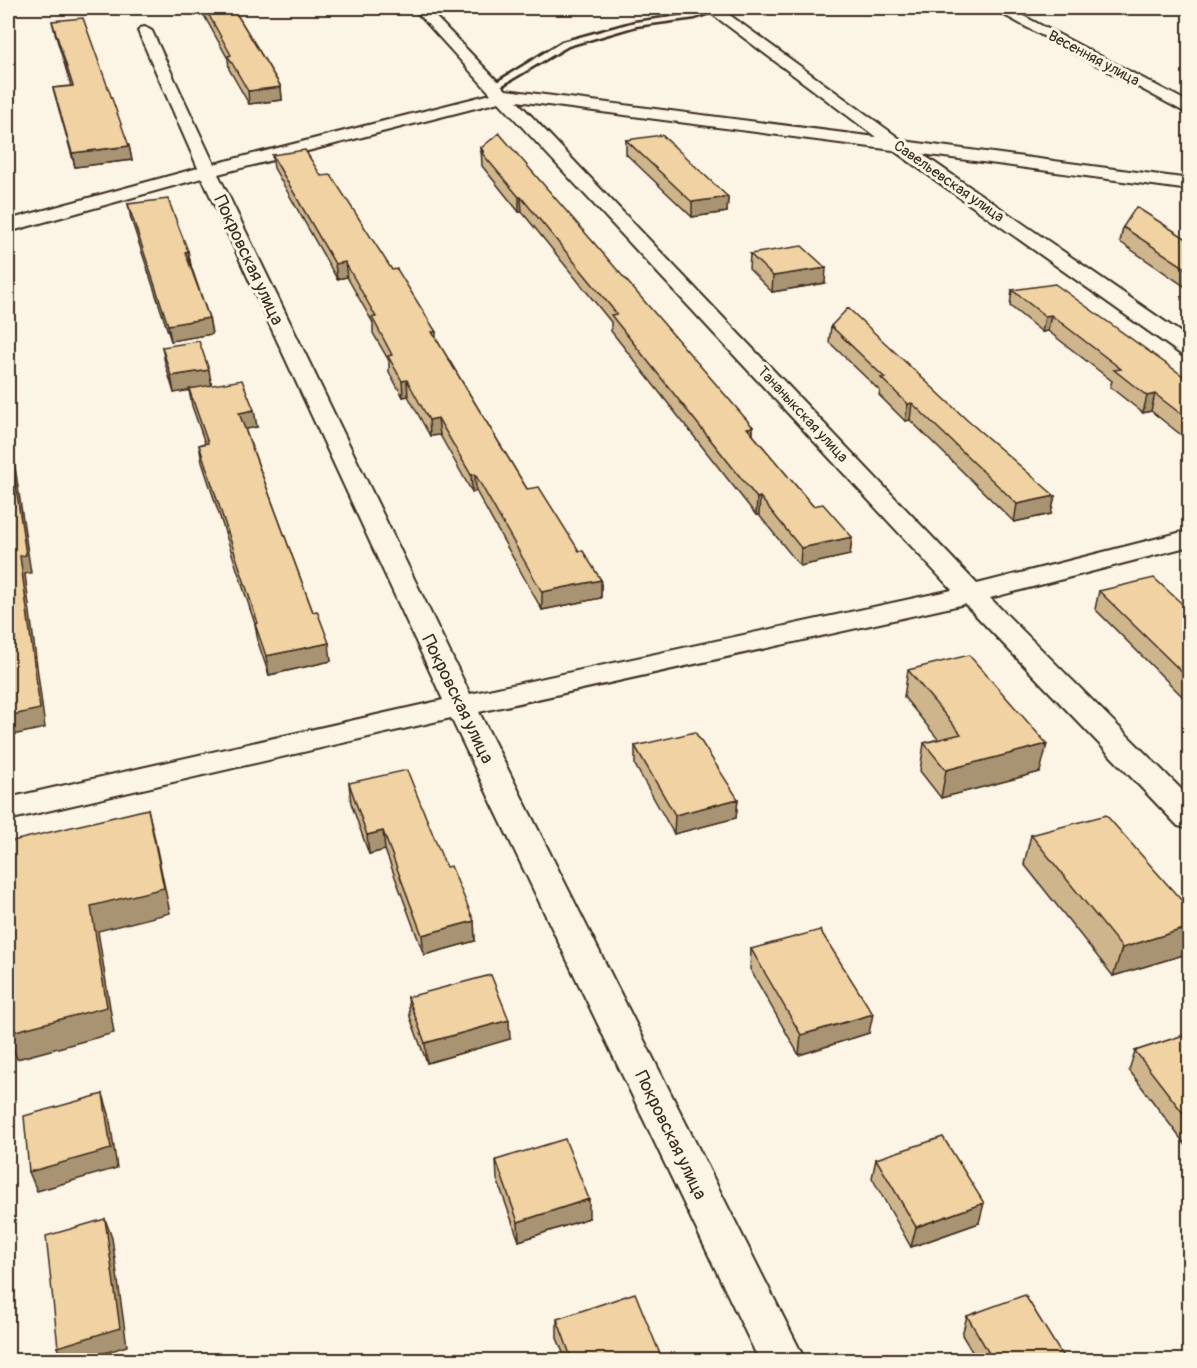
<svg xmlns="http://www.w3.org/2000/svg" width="1197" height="1368" font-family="Pangolin,sans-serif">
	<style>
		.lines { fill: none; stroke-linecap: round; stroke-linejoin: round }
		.lane-casing { stroke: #3b2a1e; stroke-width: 5 }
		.street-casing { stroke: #3b2a1e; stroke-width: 4 }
		.lane { fill: #fcf5e5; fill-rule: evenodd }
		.street { fill: #fcf5e5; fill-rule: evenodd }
		.wall { fill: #ceb58c; stroke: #3b2a1e; stroke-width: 1.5 }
		.shaded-wall { fill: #a89372; stroke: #3b2a1e; stroke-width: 1.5 }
		.building { fill: #f0d2a3; stroke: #3b2a1e; stroke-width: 1.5 }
		.labels { text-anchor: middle; stroke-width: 6; stroke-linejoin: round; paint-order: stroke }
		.far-street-label { font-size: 15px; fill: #3b2a1e; stroke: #fcf5e5 }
		.street-label { font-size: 18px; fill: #3b2a1e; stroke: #fcf5e5 }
	</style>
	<rect width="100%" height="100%" fill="#fcf5e5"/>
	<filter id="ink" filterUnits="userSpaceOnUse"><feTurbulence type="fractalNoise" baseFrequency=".0167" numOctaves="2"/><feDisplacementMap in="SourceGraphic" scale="12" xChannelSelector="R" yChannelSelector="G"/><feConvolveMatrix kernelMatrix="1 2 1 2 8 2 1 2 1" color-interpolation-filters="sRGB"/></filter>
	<g filter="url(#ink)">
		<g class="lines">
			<defs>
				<path id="lane" d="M714,8h10l-29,10 -59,8 -68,20 -69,41 -7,-2 70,-43 73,-20 59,-8z"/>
				<path id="street" d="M413,8h14l79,82 370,47 -172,-129h16l183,133 287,38v11l-268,-36 268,185v18l-8,-2 -289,-205 -376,-49 460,483 213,-54v16l-200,52 200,200v31l-12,-3 -213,-222 -486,108 326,648h-46l-308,-642 -443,102v-22l435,-98 -241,-522 -194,54v-12l190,-52 -60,-137 2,-3 5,-1 7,4 62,133 277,-70zM499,102l453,488 -482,104 -252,-520z
					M991,8h17l182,95v12z"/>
			</defs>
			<use href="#lane" class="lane-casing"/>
			<use href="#street" class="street-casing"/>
			<use href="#lane" class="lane"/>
			<use href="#street" class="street"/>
		</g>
		<path class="wall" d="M200,8h33l48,79 1,13 -33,4 -20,-35 -1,-10z
			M52,21l77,125 3,14 -57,7 -22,-79 18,-2 -16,-53z
			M626,140l102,57 -1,15 -35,5 -66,-63z
			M481,148l272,279v8l60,71 39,31 -2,18 -50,11 -41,-51h-3l-145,-184v-9l-89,-110h-3l-37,-46z
			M272,155l49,21 71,94 44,62v7l91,150 52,62 22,29v18l-59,12 -66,-119 -4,1 -32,-57 -10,1 -22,-40 -5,1 -14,-25v-11l-16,-28v-10l-26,-46 -10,2 -63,-111z
			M128,204l60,47 3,15 18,52 3,16 -41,7 -40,-122z
			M1123,227l67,14v49l-70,-48z
			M750,254l75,29 -53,9 -23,-23z
			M1012,290l178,91v61l-39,-31 -8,2 -33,-26 2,-6 -64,-50 -6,1 -32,-26z
			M831,326l220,188 -37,8 -104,-102 -5,1 -26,-26 1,-4 -51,-49z
			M162,347l50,38 45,42 -12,2 86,232 -62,14 -11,-33 -3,-18 -53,-162 -3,-17 6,-2 -13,-37 -3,-16 -15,3 -9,-30z
			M1099,591l91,20v93l-95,-95z
			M908,670l132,102 -99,26 -21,-27 4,-28 14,-4 -34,-42z
			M635,746l103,53 -2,19 -62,16 -39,-69z
			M349,783l125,138 1,20 -51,14 -39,-105 -16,4 -18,-51z
			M1031,835l159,75v43l-77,23 -89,-112z
			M751,949l118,84 -70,22 -49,-86z
			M408,997l102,42 -83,24 -17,-46z
			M1190,1033v118l-61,-81 6,-19z
			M876,1159l103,64 -68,24 -39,-69z
			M496,1160l93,58 -70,23 -22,-62z
			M967,1316l98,44h-88l-15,-25z
			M557,1319l103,41h-94l-9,-22z"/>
		<path class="shaded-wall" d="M281,87l1,13 -33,4 -1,-13z
			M129,146l3,14 -57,7 -3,-14z
			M519,197h2l1,15h-3z
			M728,197l-1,15 -35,5v-15z
			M188,251l3,15 -6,-14z
			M345,262l2,15 -10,2 -2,-15z
			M826,268l-1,15 -53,9 1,-16z
			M1051,315l-3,16 -6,1 3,-16z
			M209,318l3,16 -41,7 -3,-16z
			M209,370l3,17 -38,6 -3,-17z
			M407,380l1,16 -5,1 -1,-16z
			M1155,394l-4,17 -8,2 4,-17z
			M912,403l-2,17 -5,1 3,-17z
			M254,410l3,17 -15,3 -3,-17z
			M438,418l2,17 -10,1 -1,-16z
			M8,420l23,153 -6,1 20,154 -37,8z
			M753,427l-1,17 -5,-16z
			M475,474l1,17 -4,1 -1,-17z
			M1055,496l-4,18 -37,8 3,-18z
			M760,497l-1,18h-3l1,-17z
			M852,537l-2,18 -50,11 1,-18z
			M601,580v18l-59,12v-18z
			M329,643l2,18 -62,14 -3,-19z
			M1047,744l-7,28 -99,26 5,-28z
			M738,799l-2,19 -62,16 1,-19z
			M148,809l6,26 16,78 -72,18 16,102 -97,26 -9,-26 83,-127z
			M383,831l2,19 -16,4 -2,-19z
			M474,921l1,20 -51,14 -2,-20z
			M1190,927v26l-77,23 9,-28z
			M873,1014l-4,19 -70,22 2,-20z
			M509,1020l1,19 -83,24 -2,-20z
			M103,1094l6,20 8,54 -80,23 -8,-19z
			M589,1199v19l-70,23 -1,-19z
			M984,1203l-5,20 -68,24 5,-20z
			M105,1219l7,19 15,108 -44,14h-20l-5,-13z
			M660,1354v6h-18z"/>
		<path class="building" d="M205,8h28l48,79 -33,4 -20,-35 3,-1z
			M83,18l46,128 -57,7 -19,-65 20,-2 -21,-65z
			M499,133l254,294 -6,1 66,78 10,-2 29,33 -51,11 -41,-51 -3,1 -146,-183 6,-1 -96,-117h-2l-38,-45h3l-3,-4z
			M662,135l66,62 -36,5 -66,-62z
			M305,150l16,26 10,-1 61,95 5,-1 39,63h-4l95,157 12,-2 40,64h4l18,29 -59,12 -67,-118 -4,1 -33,-57 -9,2 -22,-40 -5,1 -14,-25 4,-1 -20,-38h4l-31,-55 -10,2 -63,-109z
			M168,199l20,52 -3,1 24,66 -41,7 -40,-121z
			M1136,207l54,34v30l-67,-44z
			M802,246l24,22 -53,8 -23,-22z
			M1055,284l135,97v40l-35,-27 -8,2 -33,-26 7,-1 -70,-54 -6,1 -33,-26z
			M848,308l119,112 88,76 -38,8 -105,-101 -4,1 -27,-26h4l-54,-52z
			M199,341l10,29 -38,6 -9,-29z
			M242,380l12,30 -15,3 74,199 4,-1 12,32 -63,13 -11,-32 3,-1 -59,-178 9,-2 -19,-54z
			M8,433l18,122 -6,1 20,153 -32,7z
			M1154,578l36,33v69l-91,-89z
			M969,655l78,89 -101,26 -22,-27 37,-9 -53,-64z
			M695,732l43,67 -63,16 -40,-69z
			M407,770l39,97 5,-1 23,55 -52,14 -39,-104 -16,4 -18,-52z
			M148,809l16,79 -73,18 16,101 -99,26v-191z
			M1106,815l84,95v17l-68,21 -91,-113z
			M820,930l53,84 -72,21 -50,-86z
			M491,975l18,45 -84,23 -17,-46z
			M1190,1033v89l-55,-71z
			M103,1094l8,55 -82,23 -5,-56z
			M943,1137l41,66 -68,24 -40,-68z
			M565,1139l24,60 -71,23 -22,-62z
			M105,1219l15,109 -62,19 -12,-111z
			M635,1293l25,61 -18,6h-70l-15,-41z
			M1025,1295l40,65h-72l-26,-44z"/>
	</g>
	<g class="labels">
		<g class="far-street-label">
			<text transform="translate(1094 58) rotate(28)" y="5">Весенняя улица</text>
			<text transform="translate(949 181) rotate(35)" y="5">Савельевская улица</text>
			<text transform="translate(803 414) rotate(47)" y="5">Тананыкская улица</text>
		</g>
		<g class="street-label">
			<text transform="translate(249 260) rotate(65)" y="6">Покровская улица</text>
			<text transform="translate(458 699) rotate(64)" y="6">Покровская улица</text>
			<text transform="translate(671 1135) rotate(64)" y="6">Покровская улица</text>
		</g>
	</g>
	<rect width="1197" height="1368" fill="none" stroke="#fcf5e5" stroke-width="30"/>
	<rect x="15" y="15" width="1167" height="1338" fill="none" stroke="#3b2a1e" stroke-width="2" filter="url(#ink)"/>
</svg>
